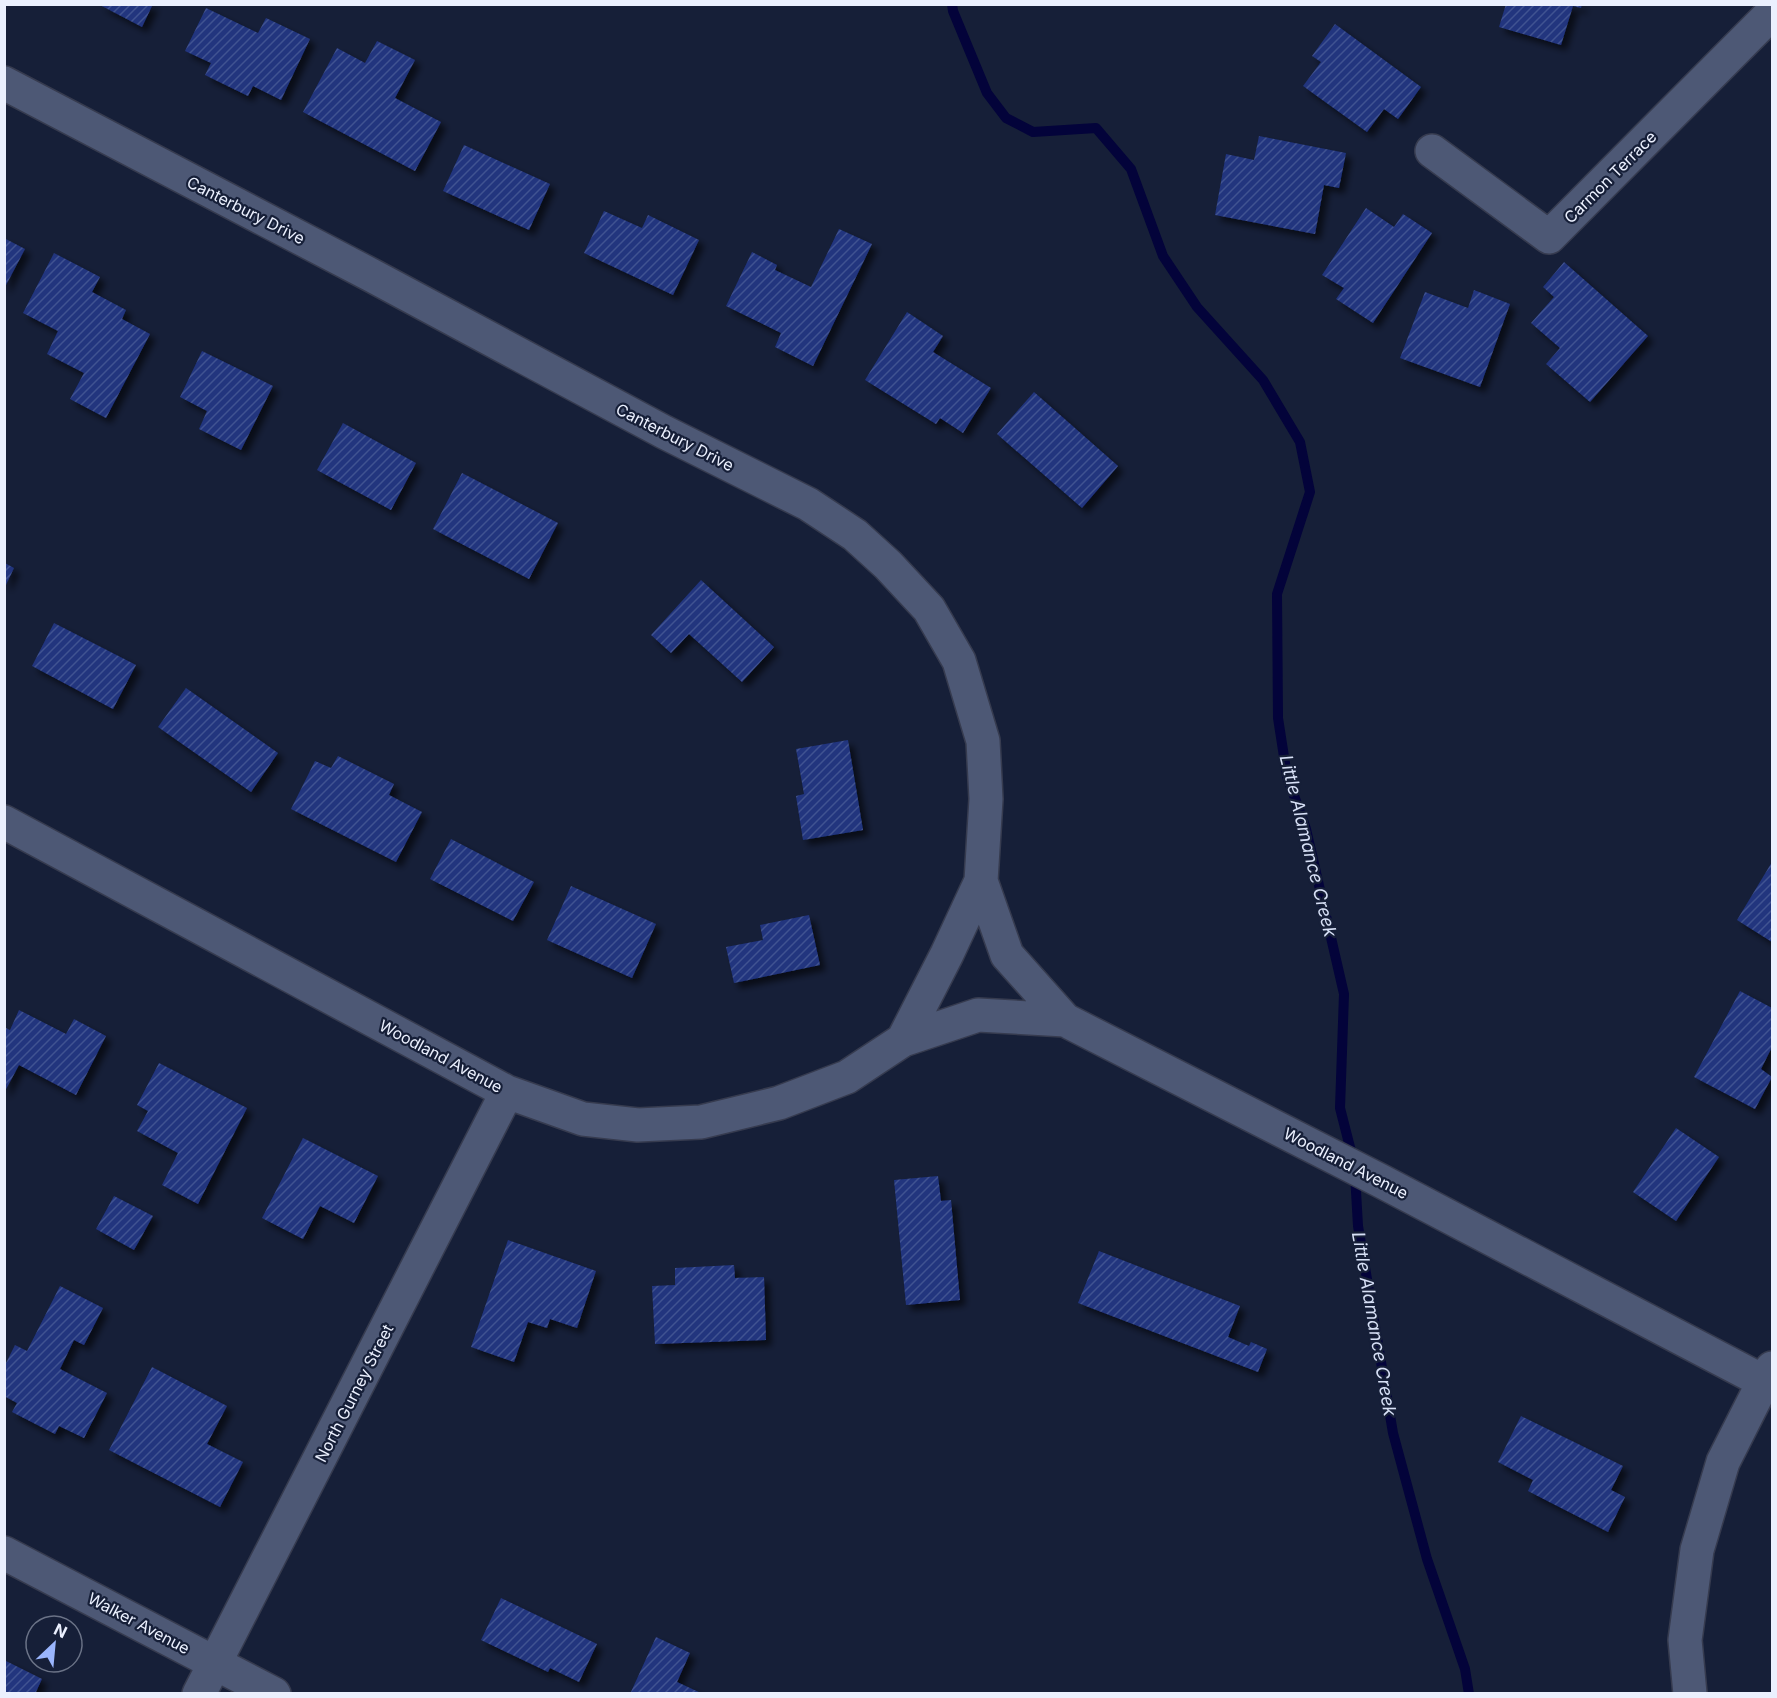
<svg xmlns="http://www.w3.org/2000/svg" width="1777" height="1698" font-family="Inter,sans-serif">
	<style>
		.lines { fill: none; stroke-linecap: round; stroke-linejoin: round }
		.stream { stroke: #03033a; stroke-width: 10 }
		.building { fill: url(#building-hatch); filter: url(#shadow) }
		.minor-casing { stroke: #363b4f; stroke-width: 36 }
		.minor { stroke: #4d5875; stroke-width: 33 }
		.labels { text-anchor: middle; stroke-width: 4.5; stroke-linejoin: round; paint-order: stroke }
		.street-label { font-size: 16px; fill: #ebf0fe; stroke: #161f38 }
		.water-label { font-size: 18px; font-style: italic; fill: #d7e0f6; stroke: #161f38 }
	</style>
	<defs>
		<pattern id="building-hatch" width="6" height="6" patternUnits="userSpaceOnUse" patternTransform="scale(1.5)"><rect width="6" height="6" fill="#20347e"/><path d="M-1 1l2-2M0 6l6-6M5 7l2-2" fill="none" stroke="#415291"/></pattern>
		<filter id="shadow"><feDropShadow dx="5.5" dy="5.5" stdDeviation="3" flood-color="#0009"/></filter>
	</defs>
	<rect width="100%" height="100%" fill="#161f38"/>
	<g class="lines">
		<path class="stream" d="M952,4l1,7 34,82 19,25 27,14 63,-4 35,41 32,87 34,51 66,73 37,62 10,50 -33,102 1,124 9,58 19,53 38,165 -4,114 13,51
			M1355,1174l3,52 35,207 34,126 38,110 4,25"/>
	</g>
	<path class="building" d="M98,4h55l-11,23z
		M1506,4h76l-1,4 -8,-2 -12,39 -62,-18z
		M206,8l52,25 8,-15 44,21 -29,61 -28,-14 -5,10 -43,-21 6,-12 -26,-12z
		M1335,24l86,63 -23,32 -14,-10 -17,23 -64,-46 18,-24 -9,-6z
		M377,41l38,19 -20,38 46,24 -26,49 -112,-59 34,-64 28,15z
		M1259,136l87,17 -7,35 -15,-3 -9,49 -100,-19 11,-61 28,6z
		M464,145l86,39 -21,46 -86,-39z
		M1366,208l28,19 9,-13 29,19 -59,90 -37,-24 8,-11 -22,-13z
		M604,211l38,17 6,-13 51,25 -26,55 -89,-42z
		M839,229l33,15 -59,122 -38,-19 6,-14 -55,-27 26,-54 25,13 -2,5 36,17z
		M4,238l21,11 -21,40z
		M54,253l46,24 -8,15 34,18 -4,9 28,15 -44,84 -36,-19 14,-26 -37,-19 11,-23 -35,-18z
		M1564,262l84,74 -58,66 -44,-38 14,-16 -29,-25 23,-26 -11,-10z
		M1474,290l36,14 -30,83 -80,-29 25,-66 43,16z
		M907,312l36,24 -10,16 58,36 -28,45 -23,-15 -4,6 -71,-44z
		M202,351l71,35 -32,64 -42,-21 8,-18 -27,-14z
		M1034,392l84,74 -36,42 -85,-74z
		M343,423l73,40 -25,47 -74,-40z
		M462,473l96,50 -29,56 -96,-50z
		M5,563l9,5 -9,19z
		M701,580l73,67 -32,35 -53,-48 -18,19 -20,-18z
		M54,623l82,42 -23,44 -81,-43z
		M186,688l92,65 -27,39 -93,-65z
		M848,740l15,90 -60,10 -7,-44 8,-2 -8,-45z
		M338,756l56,28 -5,11 33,17 -26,50 -105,-53 24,-48 16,7z
		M451,839l83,43 -21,39 -83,-42z
		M1772,862v80l-35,-22z
		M571,886l85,38 -24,54 -85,-38z
		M809,915l11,50 -86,18 -8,-36 37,-7 -3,-15z
		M1740,991l32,17v39l-11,22 11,8 -17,32 -61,-32z
		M19,1010l47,24 8,-15 32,17 -30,59 -57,-30 -15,28v-66l6,3z
		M159,1063l88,45 -49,96 -36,-19 16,-32 -41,-22 11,-20 -11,-6z
		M1676,1128l43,29 -43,64 -43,-29z
		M303,1138l75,38 -24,47 -34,-17 -17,33 -41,-21z
		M938,1176l3,25 10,-1 9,100 -54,5 -12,-125z
		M114,1196l39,20 -19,34 -38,-21z
		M508,1240l88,31 -19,57 -27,-9 -3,9 -19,-6 -14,40 -43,-15z
		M1099,1251l141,55 -12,31 21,9 2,-4 16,7 -9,23 -180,-69z
		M734,1265l1,13 29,-1 2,63 -111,4 -3,-58 23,-1v-17z
		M60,1286l43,22 -19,37 -10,-5 -14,29 47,24 -23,45 -25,-12 -4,8 -43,-22 5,-9 -13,-7v-29l11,-22 12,6z
		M152,1367l75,39 -20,38 36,18 -23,45 -111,-57z
		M1521,1416l102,50 -12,24 14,7 -17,35 -80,-41 5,-11 -35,-18z
		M501,1598l96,46 -18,38 -29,-14 -2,4 -67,-32z
		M656,1637l34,16 -13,29 26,12h-73z
		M4,1660l38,19 -7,15h-31z"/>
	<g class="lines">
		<defs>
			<path id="minor" d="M4,83l367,192 293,157 144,72 47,31 33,30 41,44 30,52 24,80 3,58 -5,82 26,74 58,65
				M1432,151l117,86 223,-224
				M4,822l503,270 76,27 55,6 63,-3 78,-19 68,-26 56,-37 75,-25 87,5 316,161 391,205
				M903,1040l44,-86 34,-73
				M4,1553l270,141
				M199,1694l308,-602
				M1690,1694l-5,-54 12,-90 26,-88 41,-81 8,-13"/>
		</defs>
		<use href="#minor" class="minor-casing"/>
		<use href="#minor" class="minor"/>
	</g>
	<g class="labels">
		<g class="street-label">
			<text transform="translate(1610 177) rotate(-45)" y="6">Carmon Terrace</text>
			<text transform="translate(246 210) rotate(27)" y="6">Canterbury Drive</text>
			<text transform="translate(675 437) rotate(27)" y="6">Canterbury Drive</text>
			<text transform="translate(441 1056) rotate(28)" y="6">Woodland Avenue</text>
			<text transform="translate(1346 1163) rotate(27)" y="6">Woodland Avenue</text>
			<text transform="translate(354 1393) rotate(-63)" y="6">North Gurney Street</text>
			<text transform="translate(139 1623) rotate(28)" y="6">Walker Avenue</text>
		</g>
		<g class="water-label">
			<text transform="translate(1308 846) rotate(76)" y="6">Little Alamance Creek</text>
			<text transform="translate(1374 1324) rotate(80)" y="6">Little Alamance Creek</text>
		</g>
	</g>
	<rect width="1777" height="1698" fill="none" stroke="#ebf0fe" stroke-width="12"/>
	<g transform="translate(54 1644) rotate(26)"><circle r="28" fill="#161f38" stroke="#6b7387" stroke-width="1.5"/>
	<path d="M0-4.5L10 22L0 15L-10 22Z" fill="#9ab5fd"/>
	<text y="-9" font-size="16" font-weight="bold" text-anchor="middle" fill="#ebf0fe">N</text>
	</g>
</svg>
